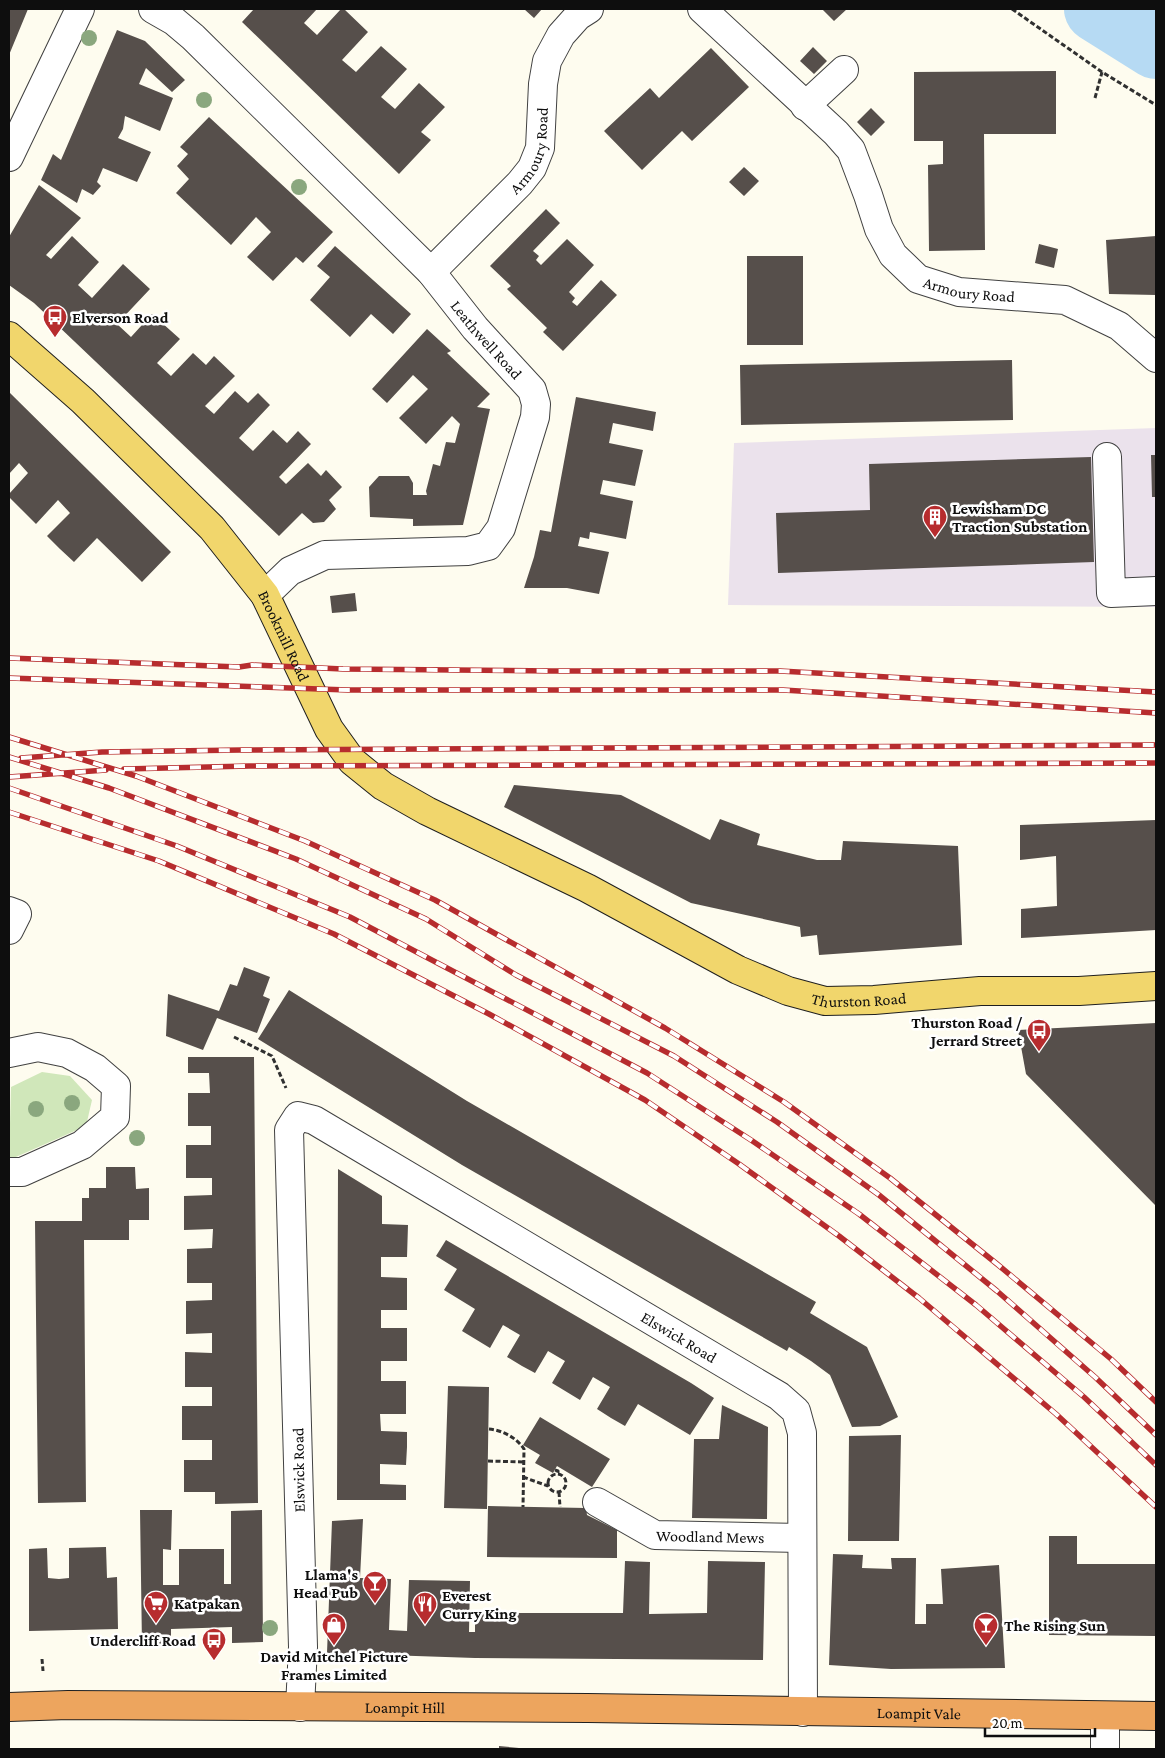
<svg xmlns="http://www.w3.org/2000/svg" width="1165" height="1758" font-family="'Crimson Pro',serif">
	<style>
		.industrial { fill: #ebe2ec }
		.green { fill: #d0e7ba }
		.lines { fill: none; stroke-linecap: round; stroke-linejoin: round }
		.river { stroke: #b6daf3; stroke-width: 66 }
		.building { fill: #564f4b }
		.minor-casing { stroke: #414141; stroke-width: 30 }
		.major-casing { stroke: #1f1f1f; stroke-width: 30 }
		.highway-casing { stroke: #1f1f1f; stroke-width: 30 }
		.path { stroke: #303030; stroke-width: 3; stroke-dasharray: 5 2.5; stroke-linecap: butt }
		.minor { stroke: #fff; stroke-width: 28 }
		.major { stroke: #f1d66c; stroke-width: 28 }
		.highway { stroke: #eda55e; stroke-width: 28 }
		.rail-casing { stroke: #b72c2e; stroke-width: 5.5 }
		.rail { stroke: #fff; stroke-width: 4; stroke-dasharray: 11; stroke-linecap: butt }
		.tree { fill: #8aa77e }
		.labels { text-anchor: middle; stroke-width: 5; stroke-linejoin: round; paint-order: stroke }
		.street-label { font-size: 16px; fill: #0e0e0e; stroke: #fff }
		.poi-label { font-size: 16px; font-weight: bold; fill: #0e0e0e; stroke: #fff; text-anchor: start }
	</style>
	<rect width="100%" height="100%" fill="#fefcef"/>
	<path class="industrial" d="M1156,428v179l-428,-2 6,-162z"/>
	<path class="green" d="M42,1072l28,4 22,24 -6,26 -77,34 2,-73z"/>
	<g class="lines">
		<path class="river" d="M1097,9l59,37"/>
	</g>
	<path class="building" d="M9,9h19l-19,46z
		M254,9h63l-13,14 13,12 24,-26h3l24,23 -26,28 14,12 25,-26 26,23 -26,28 14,12 24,-26 26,24 -24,25 10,8 -32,34 -157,-152z
		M524,9h18l-8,9z
		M822,9h25l-13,12z
		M117,30l28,11 40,39 -13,12 -26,-24 -7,16 34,14 -13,33 -35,-15 -2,13 -5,9 33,14 -14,30 -34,-14 -6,14 4,4 -8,9 -11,-6 -5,14 -36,-23 12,-26 8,6z
		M813,47l14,14 -13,13 -14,-13z
		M711,48l38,39 -57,54 -10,-10 -40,39 -38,-39 46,-43 9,10z
		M1056,71v63h-72l1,116 -56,1 -1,-86 15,-1v-23h-29v-69z
		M871,108l14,14 -14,14 -14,-14z
		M209,117l124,115 -30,31 -7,-6 -23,24 -26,-24 24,-25 -15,-15 -25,28 -55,-52 13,-14 -12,-13 11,-12 -8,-7z
		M744,167l15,14 -15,15 -15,-14z
		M39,185l42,33 -35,37 5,4 21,-23 27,26 -21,23 14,13 31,-34 27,25 -33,35 14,13 21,-23 28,25 -23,24 14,13 22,-23 13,12 8,-9 21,20 -30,30 9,8 21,-23 13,12 10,-10 12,12 -31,33 14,13 20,-21 14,13 11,-12 13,13 -32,33 7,7 22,-21 13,13 5,-6 16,17 -13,13 7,9 -12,13 -11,1 -11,-10 -23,23 -245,-233 -25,-18v-48z
		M546,209l14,14 -27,28 6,5 -3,4 5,5 26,-26 27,26 -25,27 6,6 -3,4 5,4 24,-26 16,15 -54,56 -20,-19 4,-4 -40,-39 4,-3 -21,-20z
		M1156,236v59l-47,-1 -3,-54z
		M1039,244l19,5 -4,19 -19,-5z
		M335,246l76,68 -18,20 -22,-20 -21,23 -40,-37 20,-23 -13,-11z
		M747,256h56v89h-56z
		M427,329l24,22 -4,2 43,41 -13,13 13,2 -27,116 -50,1v-7l-43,-2 -1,-30 10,-11h30l4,7v12h14l-1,-4 7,-27 7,2 6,-24 9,1 5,-19 -8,-8 -26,28 -27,-26 29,-29 -15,-14 -26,28 -15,-14z
		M1012,360l1,60 -272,5 -1,-60z
		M9,392l162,160 -29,30 -45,-44 -23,24 -14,-13 -13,-13 23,-23 -12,-13 -22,24 -27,-27v-3l19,-21 -9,-10 -10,11z
		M576,397l80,15 -3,19 -40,-8 -4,20 34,7 -8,36 -32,-6 -3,14 33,7 -7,38 -36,-7 -1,7 -9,-2 -2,9 31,6 -10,42 -32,-6h-43l10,-31 6,-27 11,2z
		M1151,455h5v42h-4z
		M1091,457l3,105 -316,11 -2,-60 94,-3 -1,-46z
		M355,593l2,18 -25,2 -2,-17z
		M514,785l107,10 89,45 10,-21 40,15 -3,11 60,15h24l2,-19 115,5 4,99 -143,10 -2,-20 -16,2 -1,-10 -109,-24 -187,-96z
		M1156,820v110l-135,8v-29l36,-3 -1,-50 -36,4v-35z
		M244,967l26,10 -7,19 7,3 -13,34 -40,-15 -14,32 -37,-14 2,-42 51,17 11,-27 7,2z
		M289,990l178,111 349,201 -6,11 57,34 31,70 -18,9 -28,1 -22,-52 -19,-14 -22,-14 -2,4 -325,-186 -204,-126z
		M1156,1023v183l-130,-132 -8,-44z
		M188,1057h66l4,446 -43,1v-12h-31v-32h28v-20h-30v-34h30v-19h-27v-35l27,1v-20l-26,1v-33l26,-1v-17h-25v-34l25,-1 1,-19 -29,1v-34l28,-1v-17h-26v-33h25v-19h-23v-33h22l-1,-20h-21z
		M106,1167h29l1,22 13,-1v32h-20v20h-45l2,262 -48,1 -3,-282h47v-23h7v-10h17z
		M338,1169l44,27v28l26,1 -1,32h-26v20l26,1v32h-26v18h26v33h-26v20h25v33h-26l1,17 26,1v15l-1,18 -26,-1v20l26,1v15h-69z
		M446,1240l245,143 23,15 -24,37 -52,-31 -13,22 -14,-8 -14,-9 13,-22 -17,-10 -13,23 -28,-17 13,-22 -17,-10 -13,22 -13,-7 -15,-9 13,-22 -17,-10 -13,23 -28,-17 13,-22 -31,-19 13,-21 -21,-13z
		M448,1386l41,1 -2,122 -43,-1z
		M722,1405l46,22 -1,92 -75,-1 2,-79h25z
		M540,1417l70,42 -18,28 -35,-21 -4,7 -18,-10 5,-8 -17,-10z
		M901,1435l-2,106h-51l1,-105z
		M488,1506l98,2 1,7 30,15v28l-130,-1z
		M140,1510h32l-1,40 -8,-1v36h16v-36h45v35h7v-73l31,-1 1,132 -31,1v-16l-30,1 -31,1v15l-29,1z
		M363,1519l-3,59 31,1 -2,51 18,1 2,-51 61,1 -1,51h6v-19h148l2,-52 25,1 -1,52 58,-1 1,-52 57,1 -2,98 -288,-2 -148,-5 5,-132z
		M1049,1536h28v28h78l1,2v70l-107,-1z
		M106,1547l1,31 10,-1 1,52 -89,2v-82l18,-1 1,30 11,1 10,-1v-30z
		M833,1554l30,1 -1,13 30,1 -1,-11h25l-1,66h11v-20h17l-2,-35 58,-4 6,103 -114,1 -62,-4z
		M499,1746l20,2v1h-20z"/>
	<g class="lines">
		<defs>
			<g id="minor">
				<path id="s1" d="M153,9l21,12 19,16 238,235 44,56 57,62 4,14 -1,13 -34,111 -13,18 -20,5 -143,4 -35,16 -25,24"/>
				<path id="s2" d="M702,9l134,124 15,17 17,45 11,34 14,26 25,24 41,13 106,8 54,26 37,32"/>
				<path d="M805,106l39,-36"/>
				<path d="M9,157l71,-148"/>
				<path id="s3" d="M431,272l89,-89 12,-15 8,-20 3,-64 4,-23 14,-26 17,-19 11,-7"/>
				<path d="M1107,457l4,136 45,-2"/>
				<path d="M9,911l8,3 -8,16"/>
				<path d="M9,1053l29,-6 29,6 28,15 21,18 -1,31 -33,28 -60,27h-13"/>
				<path id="s4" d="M597,1502l58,33 147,3"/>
				<path id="s5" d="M300,1707l3,-60 -14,-517 9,-14 16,4 465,276 17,15 6,22 1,279"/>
				<path d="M1105,1716v33"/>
			</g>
			<g id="major">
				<path id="s6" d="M9,336l74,65 129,127 53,67 64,134 23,32 31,25 44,25 160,77 151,82 50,21 37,10 49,-1 106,-9h99l77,-5"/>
			</g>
			<g id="highway">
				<path id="s7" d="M9,1707l59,-2 520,3 568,8"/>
			</g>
		</defs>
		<use href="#minor" class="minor-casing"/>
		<use href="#major" class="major-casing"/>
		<use href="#highway" class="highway-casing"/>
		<path class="path" d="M1012,9l90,63 54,33
			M1095,98l7,-26
			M234,1037l38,19 14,32
			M489,1429c13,1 28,9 35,20l-1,58
			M488,1461l36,1
			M555,1470l3,1v3
			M548 1483a9 9 0 1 1 18 0a9 9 0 1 1-18 0Z
			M523,1477l25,9
			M559,1492l1,15
			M42,1659l1,12"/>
		<use href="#minor" class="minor"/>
		<use href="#major" class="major"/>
		<use href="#highway" class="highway"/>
		<defs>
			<path id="rail" d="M9,658l230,9 13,-2 91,4 209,2h228l376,21
				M9,678l339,12h435l373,23
				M9,737l127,39 169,65 130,59 230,128 119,74 106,76 107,86 114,95 45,43
				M9,757l100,31 187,71 130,60 90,56 158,81 103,66 102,73 118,96 98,86 61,58
				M21,758l81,-6 139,-2 915,-5
				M124,769l125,-3 907,-3
				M9,777l97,-7
				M9,788l168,58 173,71 297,156 104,67 108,74 117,91 108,92 72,68
				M9,812l150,49 175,73 155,80 156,86 94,64 100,72 80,62 137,116 100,93"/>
		</defs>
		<use href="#rail" class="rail-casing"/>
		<use href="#rail" class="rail"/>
	</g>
	<g class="tree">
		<circle cx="89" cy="38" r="8"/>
		<circle cx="204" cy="100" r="8"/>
		<circle cx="299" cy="187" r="8"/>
		<circle cx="72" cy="1103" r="8"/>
		<circle cx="36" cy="1109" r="8"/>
		<circle cx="137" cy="1138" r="8"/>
		<circle cx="270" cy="1628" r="8"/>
	</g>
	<defs>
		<symbol id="bus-pin" viewBox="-11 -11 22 30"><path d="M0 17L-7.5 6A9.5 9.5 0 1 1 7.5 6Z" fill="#b72c2e" stroke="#fff"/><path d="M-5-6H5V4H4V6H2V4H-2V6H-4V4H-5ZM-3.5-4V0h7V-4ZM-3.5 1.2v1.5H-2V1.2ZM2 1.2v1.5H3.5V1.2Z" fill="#fff"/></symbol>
		<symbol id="building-pin" viewBox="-11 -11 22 30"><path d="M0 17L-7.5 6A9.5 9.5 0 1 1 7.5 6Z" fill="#b72c2e" stroke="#fff"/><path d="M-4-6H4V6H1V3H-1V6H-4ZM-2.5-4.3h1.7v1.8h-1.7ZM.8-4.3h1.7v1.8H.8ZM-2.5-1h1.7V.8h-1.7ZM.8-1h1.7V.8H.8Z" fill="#fff"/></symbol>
		<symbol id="bar-pin" viewBox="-11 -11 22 30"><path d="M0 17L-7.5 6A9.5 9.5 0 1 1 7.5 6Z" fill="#b72c2e" stroke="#fff"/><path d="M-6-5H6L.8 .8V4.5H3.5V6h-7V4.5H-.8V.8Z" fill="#fff"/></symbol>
		<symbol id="supermarket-pin" viewBox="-11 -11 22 30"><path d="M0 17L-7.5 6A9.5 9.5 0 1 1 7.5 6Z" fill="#b72c2e" stroke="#fff"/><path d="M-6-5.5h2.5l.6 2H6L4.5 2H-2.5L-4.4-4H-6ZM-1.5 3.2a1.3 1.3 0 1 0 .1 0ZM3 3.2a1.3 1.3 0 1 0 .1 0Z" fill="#fff"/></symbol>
		<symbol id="restaurant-pin" viewBox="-11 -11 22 30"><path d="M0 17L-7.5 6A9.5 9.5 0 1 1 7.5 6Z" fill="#b72c2e" stroke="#fff"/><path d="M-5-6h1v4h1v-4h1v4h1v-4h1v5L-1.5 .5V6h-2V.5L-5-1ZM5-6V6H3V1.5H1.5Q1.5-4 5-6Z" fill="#fff"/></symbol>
		<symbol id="shop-pin" viewBox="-11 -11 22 30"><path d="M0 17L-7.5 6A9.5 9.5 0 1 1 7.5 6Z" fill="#b72c2e" stroke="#fff"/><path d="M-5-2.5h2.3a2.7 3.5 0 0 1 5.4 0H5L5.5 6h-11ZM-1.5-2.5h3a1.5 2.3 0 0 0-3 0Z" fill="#fff"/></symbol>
	</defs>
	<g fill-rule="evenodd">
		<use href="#bus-pin" x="41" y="303" width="28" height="38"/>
		<use href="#building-pin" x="921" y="503" width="28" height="38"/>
		<use href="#bus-pin" x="1025" y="1017" width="28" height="38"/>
		<use href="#bar-pin" x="361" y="1569" width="28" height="38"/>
		<use href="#supermarket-pin" x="142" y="1589" width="28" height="38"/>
		<use href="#restaurant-pin" x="411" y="1590" width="28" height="38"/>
		<use href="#shop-pin" x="320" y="1611" width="28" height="38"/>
		<use href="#bar-pin" x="972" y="1611" width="28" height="38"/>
		<use href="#bus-pin" x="200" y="1626" width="28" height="38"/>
	</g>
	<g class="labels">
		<g class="street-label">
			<text dy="6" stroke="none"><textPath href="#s3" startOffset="161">Armoury Road</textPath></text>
			<text dy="6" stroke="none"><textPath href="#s2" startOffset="406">Armoury Road</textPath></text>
			<text dy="6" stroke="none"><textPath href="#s1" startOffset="471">Leathwell Road</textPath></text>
			<text dy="6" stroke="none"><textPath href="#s6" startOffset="410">Brookmill Road</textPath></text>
			<text dy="6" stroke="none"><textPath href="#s6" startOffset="1119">Thurston Road</textPath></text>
			<text dy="6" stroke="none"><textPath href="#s5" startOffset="1035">Elswick Road</textPath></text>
			<text transform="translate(298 1470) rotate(-91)" y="6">Elswick Road</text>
			<text dy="6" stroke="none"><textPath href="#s4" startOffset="122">Woodland Mews</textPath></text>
			<text dy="6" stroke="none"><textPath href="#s7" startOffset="396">Loampit Hill</textPath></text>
			<text dy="6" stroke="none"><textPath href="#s7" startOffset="910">Loampit Vale</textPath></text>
		</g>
		<g class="poi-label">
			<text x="72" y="323">Elverson Road</text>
			<text x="952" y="514">Lewisham DC<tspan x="952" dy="18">Traction Substation</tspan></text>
			<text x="1022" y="1028" text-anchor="end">Thurston Road /<tspan x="1022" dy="18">Jerrard Street</tspan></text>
			<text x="358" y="1580" text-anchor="end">Llama's<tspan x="358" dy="18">Head Pub</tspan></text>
			<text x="442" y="1601">Everest<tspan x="442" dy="18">Curry King</tspan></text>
			<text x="174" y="1609">Katpakan</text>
			<text x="1004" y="1631">The Rising Sun</text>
			<text x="196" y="1646" text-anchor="end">Undercliff Road</text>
			<text x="334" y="1662" text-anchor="middle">David Mitchel Picture<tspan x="334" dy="18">Frames Limited</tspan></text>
		</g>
	</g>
	<rect width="1165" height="1758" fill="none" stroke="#0e0e0e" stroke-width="20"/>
	<path d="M985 1728v8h110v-8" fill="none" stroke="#0e0e0e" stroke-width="2.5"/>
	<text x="992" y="1728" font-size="15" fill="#0e0e0e" stroke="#ffffff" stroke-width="4" paint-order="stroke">20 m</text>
</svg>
